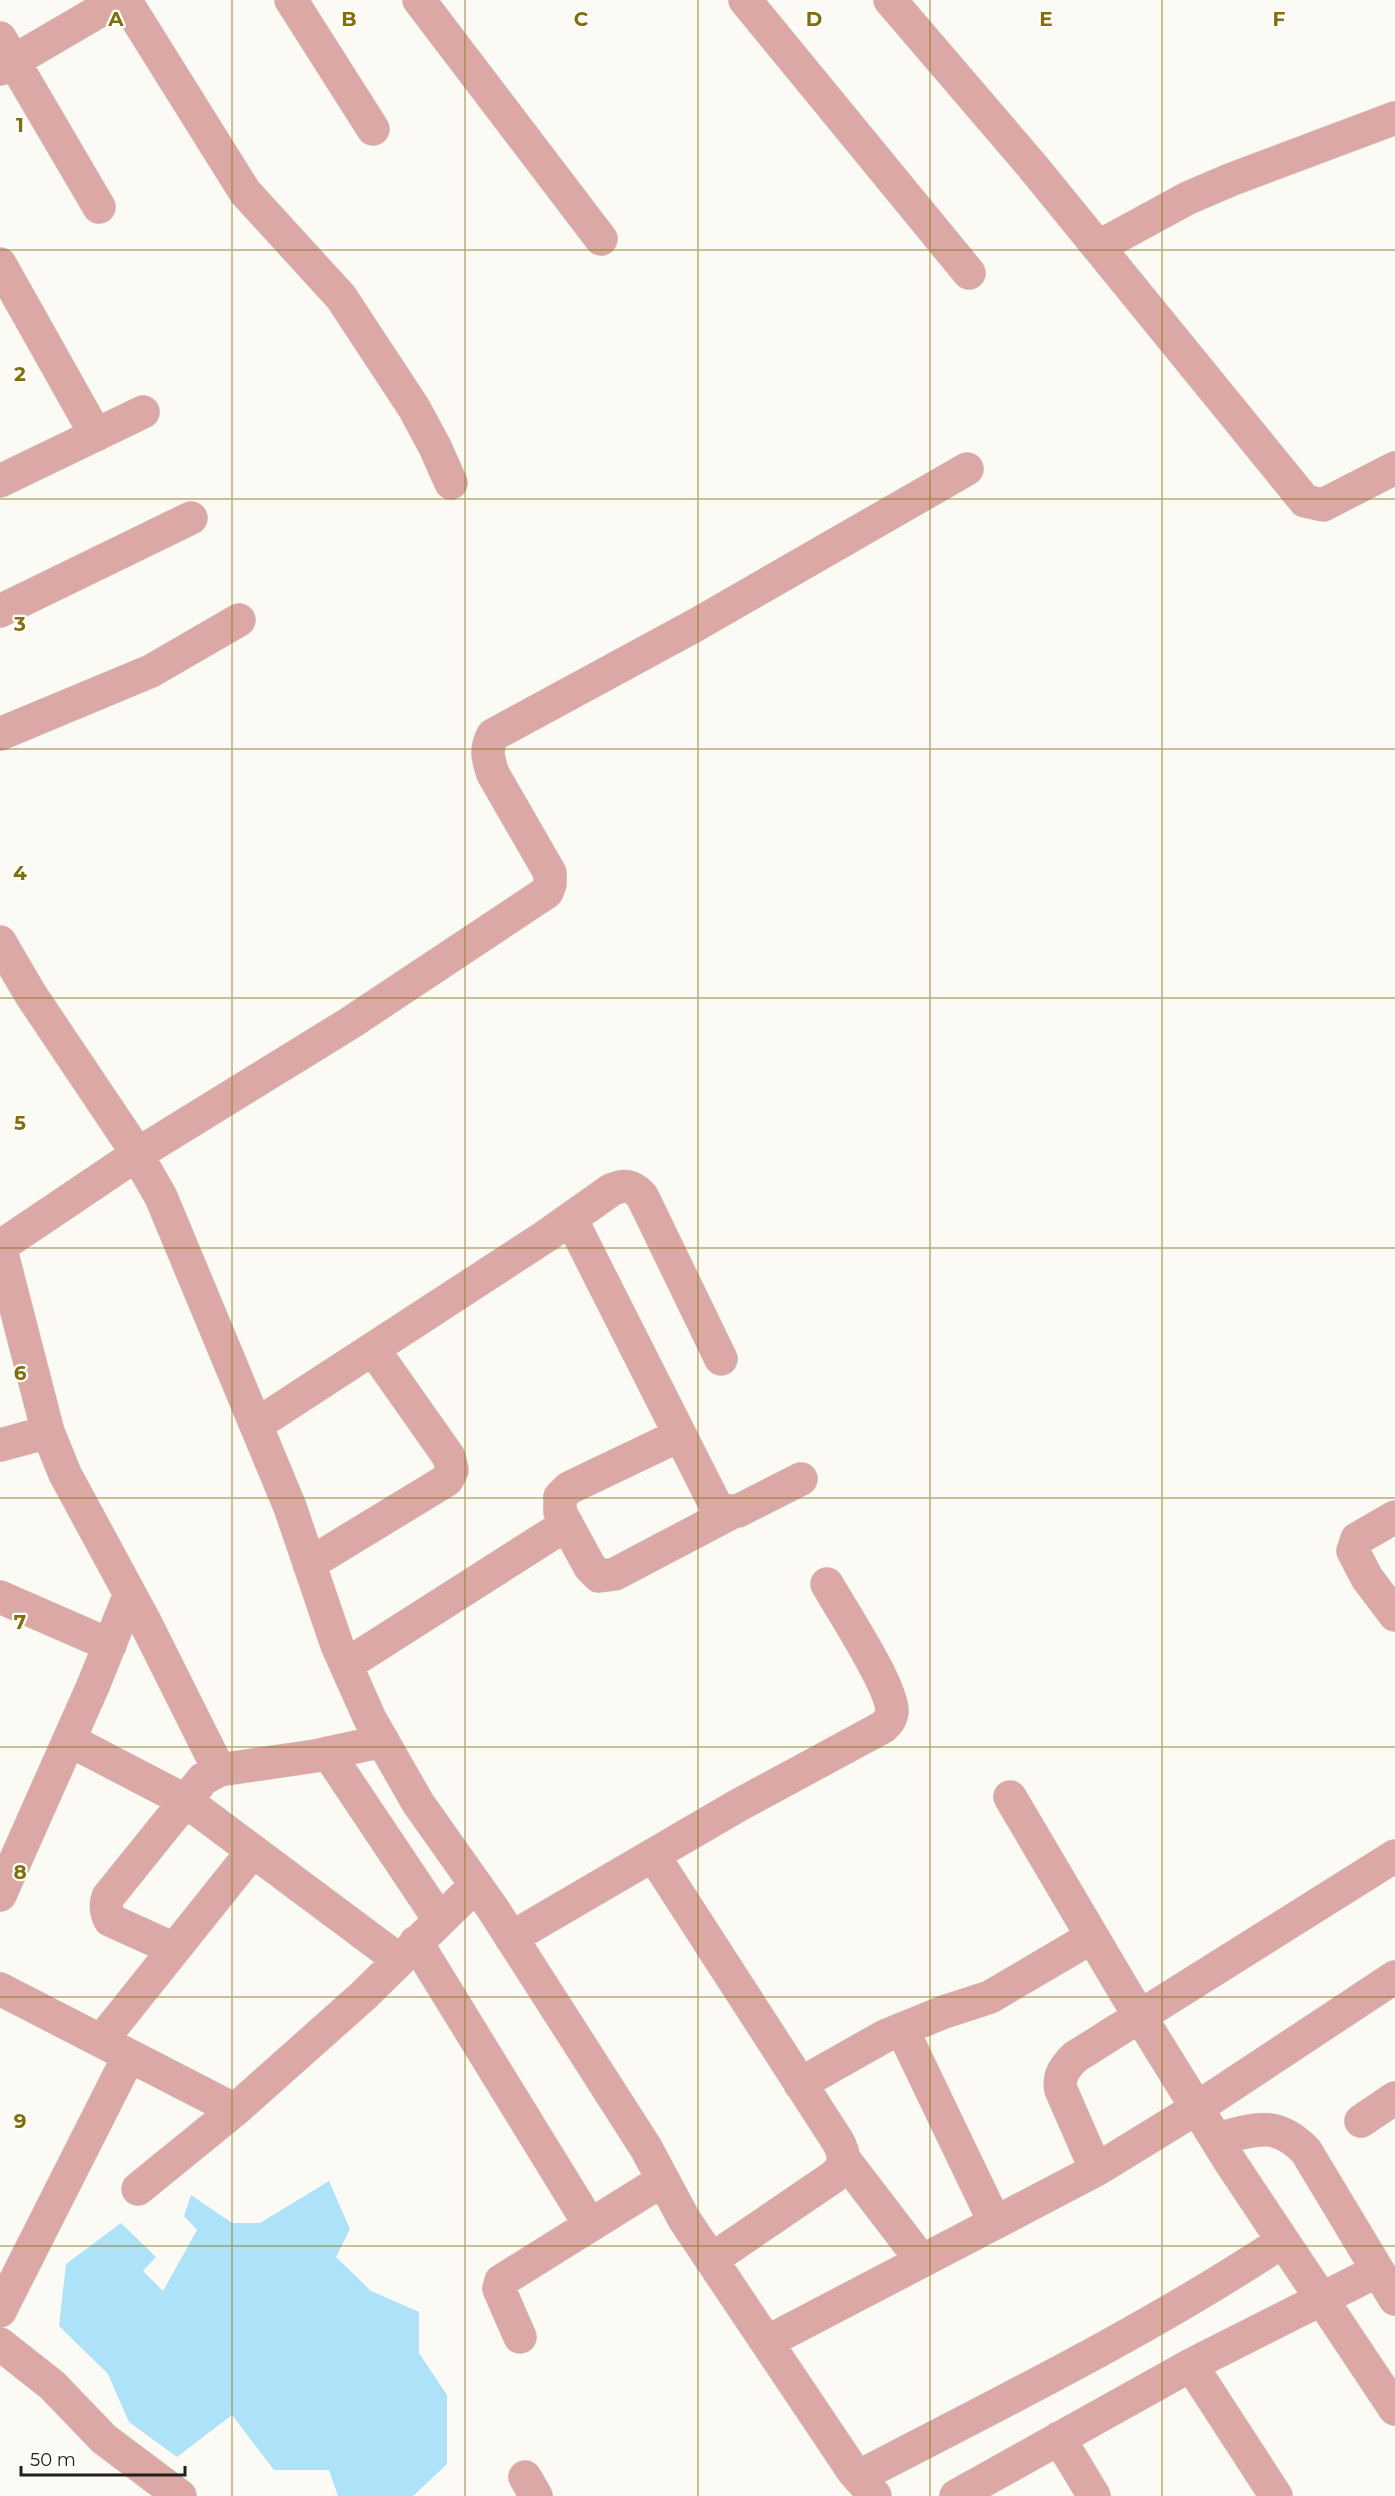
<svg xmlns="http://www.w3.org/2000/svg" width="1395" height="2496" font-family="Montserrat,sans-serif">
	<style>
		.water { fill: #aee2f9 }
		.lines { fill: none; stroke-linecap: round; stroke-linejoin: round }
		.minor-casing { stroke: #d8d7d3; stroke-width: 34 }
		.minor { stroke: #dca8a5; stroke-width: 33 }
		.grid { fill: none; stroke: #836e0c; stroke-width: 1.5; stroke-opacity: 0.55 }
		.grid-label { font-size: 20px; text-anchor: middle; font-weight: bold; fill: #836e0c; stroke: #fff; stroke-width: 4.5; stroke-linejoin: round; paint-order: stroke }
	</style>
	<rect width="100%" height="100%" fill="#fbfaf5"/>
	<path class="water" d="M329,2181l21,48 -14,28 35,34 48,21v41l28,42v69l-34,32h-75l-9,-26h-55l-42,-55 -55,42 -48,-35 -21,-48 -49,-48 7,-62 55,-41 35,34 -13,14 20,20 34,-61 -13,-14 7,-21 41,28h28z"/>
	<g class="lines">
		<defs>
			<path id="minor" d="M125,0l120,192 96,105 73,111 21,39 16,36
				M291,0l82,129
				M419,0l182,239
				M745,0l224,273
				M890,0l143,167 272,334 18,4 72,-37
				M0,38l99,169
				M0,69l118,-69
				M1098,247l90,-49 42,-18 165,-62
				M0,264l96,171
				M0,481l143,-69
				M0,611l191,-93
				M0,734l151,-63 88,-51
				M0,942l31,53 98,146 32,56 129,310 47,138 33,74 48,84 75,106 153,239 38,71 169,252 22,25
				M571,1219l145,287 7,5h15l63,-32
				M256,1425l290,-189 65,-46c13,-6 21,-5 31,6l79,163
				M680,1435l-111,53 -9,9v15l30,55 9,9 16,-2 116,-61
				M0,1445l48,-13
				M1395,1517l-38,22 -4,12 14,27 28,37
				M309,1564l138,-84 5,-10 -3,-13 -76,-108
				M0,1597l110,48
				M346,1665l221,-141
				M69,1740l117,61 213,159
				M328,1753l111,166
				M219,1770l-75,-150 -79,-146 -17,-42 -46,-178 2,-10 132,-89 214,-132 197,-131 3,-8v-11l-57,-99c-5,-15 -8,-25 0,-39l201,-109 273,-157
				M1010,1797l115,195 104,168 166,249
				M653,1855l184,285c9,15 9,26 -4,37l-122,83
				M0,1895l93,-209 37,-92
				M511,1938l226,-132 146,-79c5,-5 8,-8 9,-15 1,-25 -51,-103 -65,-128
				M416,1942l174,283
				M174,1949l-64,-29c-4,-8 -5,-14 -2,-23l95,-118 16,-9 96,-14 68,-15
				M0,1989l235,121
				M902,2029l93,194
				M101,2041l151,-189
				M800,2084l85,-48 59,-24 46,-15 102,-60
				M1361,2121l34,-23
				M1216,2139c39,-9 59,-20 90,12l89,148
				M844,2159l78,102
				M1096,2170l-35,-80c-3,-14 4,-23 14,-33l320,-201
				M138,2189l97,-79 128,-114 113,-111
				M0,2311l129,-255
				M520,2337l-21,-48 2,-8 162,-101
				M767,2342l329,-172 101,-62 198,-131
				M0,2344l52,41 52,54 76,57
				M1191,2365l85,131
				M1059,2438l35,58
				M525,2477l11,19
				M858,2477c142,-74 291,-147 425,-236
				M956,2496l235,-131 186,-94"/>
		</defs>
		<use href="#minor" class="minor-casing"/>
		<use href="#minor" class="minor"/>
	</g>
	<path class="grid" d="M232,0v2496M465,0v2496M698,0v2496M930,0v2496M1162,0v2496M0,250h1395M0,499h1395M0,749h1395M0,998h1395M0,1248h1395M0,1498h1395M0,1747h1395M0,1997h1395M0,2246h1395"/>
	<g class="grid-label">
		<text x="116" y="26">A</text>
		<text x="349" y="26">B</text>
		<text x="581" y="26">C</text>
		<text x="814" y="26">D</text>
		<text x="1046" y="26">E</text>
		<text x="1279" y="26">F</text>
		<text x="20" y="132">1</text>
		<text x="20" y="381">2</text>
		<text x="20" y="631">3</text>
		<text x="20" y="880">4</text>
		<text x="20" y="1130">5</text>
		<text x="20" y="1380">6</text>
		<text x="20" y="1629">7</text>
		<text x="20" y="1879">8</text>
		<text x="20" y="2128">9</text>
	</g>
	<path d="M21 2466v9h164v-9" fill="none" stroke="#20201e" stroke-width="3"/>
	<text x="30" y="2466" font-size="18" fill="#20201e" stroke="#ffffff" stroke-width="4.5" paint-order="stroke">50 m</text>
</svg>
